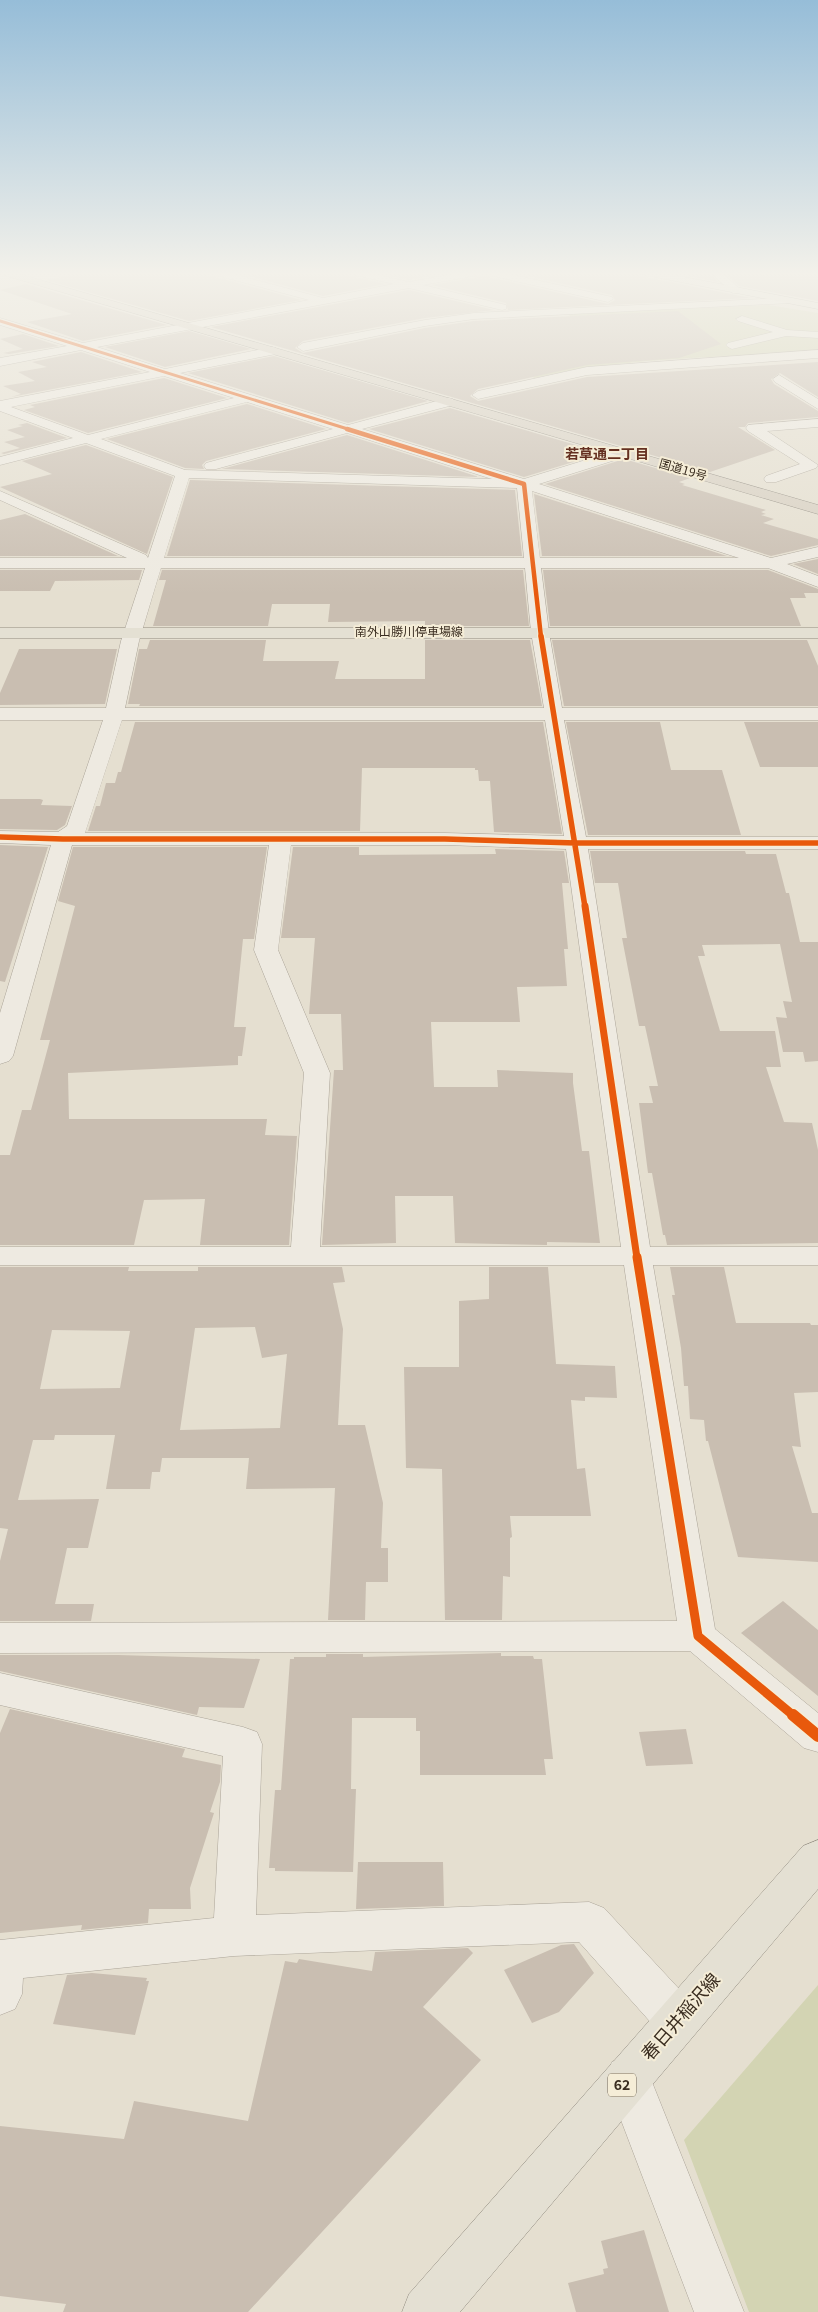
<svg xmlns="http://www.w3.org/2000/svg" width="818" height="2312" font-family="Georgia,'Noto Sans JP',serif">
	<style>
		.green { fill: #d3d4b3 }
		.building { fill: #c9beb1; fill-rule: evenodd }
		.lines { fill: none; stroke-linecap: round; stroke-linejoin: round }
		.minor-casing { stroke: #aba498; stroke-width: 1 }
		.major-casing { stroke: #908a7f; stroke-width: 1 }
		.highway-casing { stroke: #908a7f; stroke-width: 1 }
		.minor { fill: #eeeae1; fill-rule: evenodd }
		.major { fill: #e4e0d3; fill-rule: evenodd }
		.highway { fill: #d8d0c2; fill-rule: evenodd }
		.cycleway-far5-casing { stroke: #f5edd7; stroke-width: 4.5 }
		.cycleway-far4-casing { stroke: #f5edd7; stroke-width: 6 }
		.cycleway-far3-casing { stroke: #f5edd7; stroke-width: 8 }
		.cycleway-far2-casing { stroke: #f5edd7; stroke-width: 10 }
		.cycleway-far1-casing { stroke: #f5edd7; stroke-width: 12 }
		.cycleway-casing { stroke: #f5edd7; stroke-width: 15 }
		.cycleway-far5 { stroke: #e8590c; stroke-width: 3 }
		.cycleway-far4 { stroke: #e8590c; stroke-width: 4.5 }
		.cycleway-far3 { stroke: #e8590c; stroke-width: 5.5 }
		.cycleway-far2 { stroke: #e8590c; stroke-width: 7 }
		.cycleway-far1 { stroke: #e8590c; stroke-width: 9 }
		.cycleway { stroke: #e8590c; stroke-width: 12 }
		.labels { text-anchor: middle; stroke-width: 4; stroke-linejoin: round; paint-order: stroke }
		.far-street-label { font-size: 12px; fill: #3a2d20; stroke: #f5edd7 }
		.far-neighbourhood-label { font-size: 14px; font-weight: bold; fill: #653021; stroke: #f5edd7 }
		.shield { fill: #f5edd7; stroke: #726757; stroke-width: 1 }
		.shield-label { font-size: 14px; font-weight: bold; fill: #3a2d20 }
		.near-street-label { font-size: 18px; fill: #3a2d20; stroke: #f5edd7 }
	</style>
	<rect width="100%" height="100%" fill="#e5dfd0"/>
	<path class="green" d="M768,305l50,8v39c-93,5 -194,5 -284,26l-19,-23 60,-22 -6,-19z
		M818,1985v327h-69l-65,-172z"/>
	<path class="building" d="M97,270h108l3,5 93,25 -112,21 -143,-41z
		M227,270h116l3,5 39,9 -62,12z
		M367,270h93l-51,10z
		M502,270h131l7,6 111,22 -243,12 -2,-7 -74,-18 52,-9 124,28 7,-4 -3,-5z
		M660,270h47l11,12z
		M722,270h92l4,4v27l-79,-15z
		M26,284l141,41 -84,16 -56,-19 45,-8 -72,-24z
		M409,290l85,20 -69,8 -122,23 -8,7 8,5 122,-25 49,-7 204,-10 43,33 -42,14 -92,7 -109,24 -8,7 8,5 109,-24 231,-15v35l-38,-24 -9,6 3,5 44,27v6l-70,6 -3,4h-7l37,23 -65,22 -499,-145z
		M189,331l62,18 -86,18 -60,-20z
		M23,334l36,12 -50,8 -6,-1 20,-4 -23,-10z
		M81,352l61,20 -131,25 10,-3 -18,-8 32,-5 -17,-9 29,-5 -15,-5z
		M274,356l154,45 -80,22 -160,-50z
		M164,378l63,20 -139,35 -64,-23 11,-3 -5,-2z
		M247,404l79,25 -120,32 -4,4 2,4 -19,-1 -78,-29z
		M450,408l153,45 -79,24 -155,-48z
		M27,423l40,15 -63,16 -3,-1 19,-5 -16,-6 21,-5 -18,-7 16,-4 -5,-1z
		M347,435l132,42 -257,-8z
		M86,445l87,32 -26,77 -147,-67 52,-13 -30,-13z
		M624,459l66,19 -11,4 6,2 -3,1 84,25 -5,2 5,2 -5,1 13,4 -11,4 55,16v6l-47,11 -226,-72z
		M190,480l325,10 7,66h-355z
		M534,494l193,62h-185z
		M25,514l93,42h-118v-36z
		M818,559v15l-25,-10z
		M0,570h142l-3,10 -84,1 -5,10h-50z
		M162,570h361l6,56h-104v-5l-97,1 2,-18h-58l-4,22h-115l13,-46h-7z
		M543,570h225l50,19v4h-14l2,5h-16l11,28h-251z
		M150,640h116l-3,21h76l-4,18h90v-39h105l12,66h-403l1,-2h-12l11,-55h8z
		M552,640h255l11,26v40h-254z
		M19,649h98l-12,55 -105,1v-12z
		M135,722h408l19,112 -68,-2 -4,-51h-11l-1,-11h-3v-2h-113l-2,63h-272l8,-25h4l6,-23h9l3,-11h3z
		M566,722h94l11,48h51l19,65h-153z
		M744,722h74v45h-58z
		M0,799h40l3,1 -2,5 31,1 -7,19 -8,5 -57,-1z
		M0,845l48,2 -43,135 -5,-1z
		M73,847h194l-13,92h-11l-9,88h12l-4,29h-4v9l-170,8 1,46h198l-2,16 32,1 -8,109h-89l5,-46 -61,1 -10,45h-134v-90h10l12,-45h9l19,-70h-10l35,-134 -17,-5z
		M293,847h66v8l137,-1 -1,-5 69,2 5,32h-7l6,66h-4l3,37 -50,1 3,35h-89l3,65h64l-1,-17 76,3v10l9,68h7l11,92 -53,-1v3l-92,-2 -2,-47h-58l1,47 -74,2 12,-175h9l-2,-56h-32l6,-76h-34z
		M590,851h155l1,3h30l10,39h3l11,49h18v119l-13,1 -2,-10h-20l-7,-35 11,1 -4,-17 9,1 -12,-58 -78,1 3,11h-7l22,75h55l6,36h-15l18,55 28,1 6,27v93l-151,2 -2,-10h-2l-11,-62h-4l-9,-70h14l-4,-17h9l-13,-60h-6l-17,-88h5l-9,-55h-23z
		M0,1267h129l-1,4h70v-4h144l3,15 -12,1 10,46 -5,96h27l18,78 -2,45h7v34h-22l-1,38h-37l7,-132 -89,1 3,-31h-87l-2,14h-8l-2,17h-44l9,-54h-60l-1,5h-21l-15,60 81,-1 -11,49h-21l-12,56h39l-3,17h-91v-60l8,-32 -8,-1zM255,1327l7,31 25,-4 -7,74 -100,2 15,-102zM52,1330l78,1 -10,57 -80,1z
		M489,1267h59l8,97 59,2 2,32 -32,-1v4l-14,-1 6,69 8,-1 6,48h-81l2,21 -2,1v39l-7,-1 -1,44h-57l-3,-151 -36,-1 -2,-101h55v-66l30,-2z
		M670,1267h54l12,56h74l1,2h7v67l-24,1 7,54 -9,-1 20,67h6v49l-80,-5 -30,-116h-2l-2,-21 -14,-1 -2,-33h-4l-3,-38 -9,-53h3z
		M783,1601l35,29v66l-77,-63z
		M501,1653v3h32l1,3h8l11,100h-9l2,16h-126v-44h-4v-13h-64l-1,71h5l-3,83 -78,-1v-3h-6l6,-78h6l9,-131h4v-2h32v-3h37v3z
		M0,1655h118l142,4 -16,49 -45,-1 -2,8 -197,-44z
		M10,1709l175,40 -3,8 39,8 -1,17 -10,30 4,1 -24,75 1,21h-42l-1,14 -67,7 1,-5 -82,8v-200z
		M686,1729l7,35 -47,2 -7,-34z
		M358,1862h85l1,44 -88,3z
		M574,1944l20,29 -35,39 -27,11 -28,-53 57,-25z
		M468,1948l5,5 -50,54 58,53 -233,252h-185l3,-8 -66,-8v-170l124,13 10,-38 114,20 37,-160 12,2 2,-4 73,12 3,-19z
		M92,1973l55,5 -1,3h3l-14,54 -82,-11 14,-49z
		M644,2230l25,82h-93l-8,-29 36,-9 -1,-5 5,-1 -7,-27z"/>
	<g class="lines">
		<defs>
			<path id="minor" d="M207,271h15l101,27 71,-14 -48,-11 -1,-2h16l48,11 59,-11h28l116,26 1,2 -5,3 -124,-28 -61,11 83,20v4l-4,1 -93,-22 -312,59 68,22 107,-22 4,1 2,3 -2,3 -96,19 168,52 100,-27 5,1 1,3 -1,3 -91,24 162,50 94,-29h10l2,3 -2,3 -89,28 232,74 47,-11v10l-31,7 31,12v11l-50,-19h-227l8,64 13,76h256v12h-254l22,117h232v12h-230l62,398h168v18h-165l62,364 103,84v39l-14,-4 -114,-97 -690,2v-30l677,-2 -53,-356h-624v-18h291l13,-174 -50,-123 15,-105h-197l-59,211 -4,5 -9,3v-51l51,-168 -51,-2v-12l58,1 9,-6 36,-106h-103v-12h106l15,-67 24,-73h-145v-10h127l-127,-58v-9l146,64 2,3 27,-82 -89,-33 -86,22v-8l73,-19 -73,-27v-10l150,-29 -69,-22 -81,16v-8l67,-12 -67,-21v-7l83,25 226,-43 -101,-27zM164,376l70,22 -146,37 -77,-28zM247,402l86,27 -127,34 -2,3 2,3h10l131,-36 145,46 -307,-9 -84,-31zM189,478l328,10 7,70h-360zM532,491l207,67h-199zM161,568h364l6,64 13,76h-419l14,-67zM122,720h423l19,116 -119,-3h-360zM291,845h154l121,4 55,398h-301l10,-174 -52,-123z
				M709,271h11l22,20 -1,2h-8z
				M787,298l5,3 -1,2 -317,16 -49,7 -122,25 -6,-4 6,-4 122,-23 49,-7z
				M742,316l45,14 31,2v6l-32,-2 -54,13 -4,-2 -2,-2 2,-2 45,-11 -35,-11 -2,-2z
				M818,350v8l-231,17 -109,24 -6,-4 6,-4 109,-24z
				M779,375l39,24v10l-43,-27 -2,-3z
				M818,419v8l-51,4 51,34 -2,3 -40,14h-10l-2,-3 2,-3 34,-12 -52,-33 -2,-3 2,-3z
				M0,1673l243,54 14,5 5,12 -6,171 333,-13 15,6 90,97 6,15 -6,15 -16,7 -16,-7 -83,-93 -345,14 -211,22 -1,16 -7,15 -15,6v-75l214,-22 9,-162 -223,-51z
				M628,2055l16,7 100,250h-50l-89,-234 7,-16z"/>
			<path id="major" d="M635,271h18l165,32v6l-178,-35z
				M0,628h818v10h-818z
				M818,1840v49l-358,423h-58l7,-18 394,-448z"/>
			<path id="highway" d="M0,271h9l809,234v9l-818,-240z"/>
		</defs>
		<use href="#minor" class="minor-casing"/>
		<use href="#major" class="major-casing"/>
		<use href="#highway" class="highway-casing"/>
		<use href="#minor" class="minor"/>
		<use href="#major" class="major"/>
		<use href="#highway" class="highway"/>
		<defs>
			<path id="cycleway-far5" d="M0,321l351,109"/>
			<path id="cycleway-far4" d="M347,429l177,55 17,153"/>
			<path id="cycleway-far3" d="M541,636l44,271
				M0,837l63,2h382l131,4h242"/>
			<path id="cycleway-far2" d="M585,906l52,352"/>
			<path id="cycleway-far1" d="M637,1257l61,379 96,80"/>
			<path id="cycleway" d="M793,1715l25,21"/>
		</defs>
		<use href="#cycleway-far5" class="cycleway-far5-casing"/>
		<use href="#cycleway-far4" class="cycleway-far4-casing"/>
		<use href="#cycleway-far3" class="cycleway-far3-casing"/>
		<use href="#cycleway-far2" class="cycleway-far2-casing"/>
		<use href="#cycleway-far1" class="cycleway-far1-casing"/>
		<use href="#cycleway" class="cycleway-casing"/>
		<use href="#cycleway-far5" class="cycleway-far5"/>
		<use href="#cycleway-far4" class="cycleway-far4"/>
		<use href="#cycleway-far3" class="cycleway-far3"/>
		<use href="#cycleway-far2" class="cycleway-far2"/>
		<use href="#cycleway-far1" class="cycleway-far1"/>
		<use href="#cycleway" class="cycleway"/>
	</g>
	<linearGradient id="sky" x2="0" y2="1"><stop stop-color="#96bdd8"/><stop offset="0.46" stop-color="#f3f1ea"/><stop offset="1" stop-color="#f3f1ea" stop-opacity="0"/></linearGradient>
	<rect width="818" height="594" fill="url(#sky)"/>
	<g class="labels">
		<g class="far-street-label">
			<text transform="translate(683 470) rotate(16)" y="4">国道19号</text>
			<text x="409" y="636">南外山勝川停車場線</text>
		</g>
		<g class="far-neighbourhood-label">
			<text x="607" y="459">若草通二丁目</text>
		</g>
		<rect class="shield" x="608" y="2073.5" width="28" height="23" rx="4"/>
		<g class="shield-label">
			<text x="622" y="2090">62</text>
		</g>
		<g class="near-street-label">
			<text transform="translate(681 2017) rotate(-49)" y="6">春日井稲沢線</text>
		</g>
	</g>
</svg>
